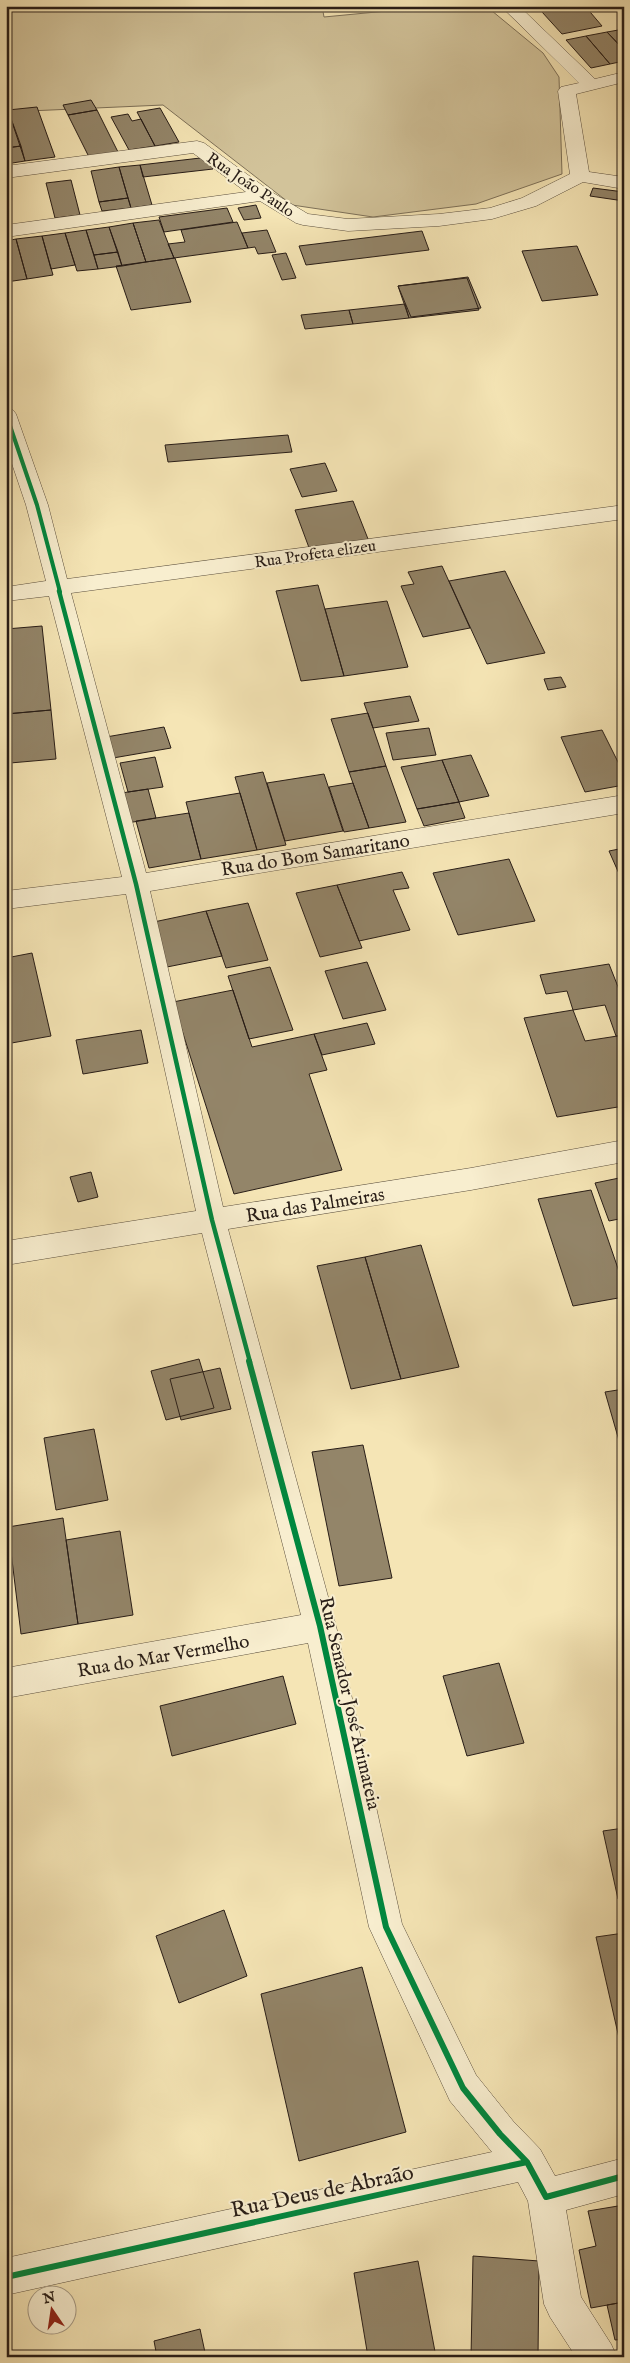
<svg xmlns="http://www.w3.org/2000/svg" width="630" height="2363" font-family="'IM FELL English',serif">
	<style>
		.green { fill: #d2c39a; stroke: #7d7058 }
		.building { fill: #938569; stroke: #281d17 }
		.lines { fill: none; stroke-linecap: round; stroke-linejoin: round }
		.minor-casing { stroke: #5b4f3e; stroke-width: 1 }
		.minor { fill: #f8eecf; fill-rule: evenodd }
		.cycleway-far2-casing { stroke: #f8eecf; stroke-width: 6 }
		.cycleway-far1-casing { stroke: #f8eecf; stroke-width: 8 }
		.cycleway-casing { stroke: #f8eecf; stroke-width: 9 }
		.cycleway-far2 { stroke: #00873e; stroke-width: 4 }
		.cycleway-far1 { stroke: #00873e; stroke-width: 4.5 }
		.cycleway { stroke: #00873e; stroke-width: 6 }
		.labels { text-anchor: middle; stroke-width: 4; stroke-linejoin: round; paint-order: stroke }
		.far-street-label { font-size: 16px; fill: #281d17; stroke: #f8eecf }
		.street-label { font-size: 19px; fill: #281d17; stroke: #f8eecf }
		.near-street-label { font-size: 22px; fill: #281d17; stroke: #f8eecf }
	</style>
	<rect width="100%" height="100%" fill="#f5e5b5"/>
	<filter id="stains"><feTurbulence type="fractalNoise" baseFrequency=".004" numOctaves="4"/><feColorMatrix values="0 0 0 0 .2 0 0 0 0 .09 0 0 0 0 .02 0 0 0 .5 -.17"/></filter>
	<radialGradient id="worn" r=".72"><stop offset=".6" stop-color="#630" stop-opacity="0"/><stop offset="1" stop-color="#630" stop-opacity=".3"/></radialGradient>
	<path class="green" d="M6,6h316l2,11 115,-11h47l57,47 16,24 3,97 -86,30 -103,13 -81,-12 -129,-100 -157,7z"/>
	<path class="building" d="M572,6h13l17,20 -40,8 -20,-22z
		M624,29v21l-17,-18z
		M607,32l17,18v11l-14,3 -24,-28z
		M586,36l24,28 -19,4 -25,-28z
		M91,100l6,10 -29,5 -5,-10z
		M37,107l18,50 -30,4 -17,-51z
		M160,108l19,34 -24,4 -18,-34z
		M8,110l13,36 -15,2z
		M97,110l21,42 -29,5 -21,-42z
		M128,114l4,7 9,-2 14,27 -26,4 -18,-33z
		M21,146l4,15 -19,3v-16z
		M209,157l4,12 -70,8 -3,-12z
		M140,165l12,40 -21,3 -12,-41z
		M119,167l9,31 -29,4 -8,-31z
		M71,180l9,35 -25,3 -9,-35z
		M593,188l31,4v9l-34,-5z
		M128,198l3,10 -29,3 -3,-9z
		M256,205l5,13 -17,2 -6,-12z
		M227,208l6,14 -69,10 -5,-15z
		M159,220l15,38 -28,4 -13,-39z
		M237,222l11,26 -74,10 -6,-14 17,-2 -4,-12z
		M133,223l13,39 -24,4 -13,-39z
		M109,227l9,25 -24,3 -8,-25z
		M86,230l12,39 -21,2 -12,-38z
		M267,230l9,22 -18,2 -3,-7 -7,1 -6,-15z
		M422,231l7,19 -123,15 -7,-19z
		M65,233l10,32 -24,4 -9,-33z
		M42,236l11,39 -26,4 -11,-40z
		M16,239l11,40 -21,3v-41z
		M577,246l21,49 -56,6 -20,-50z
		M118,252l4,14 -24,3 -4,-14z
		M286,253l10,25 -14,2 -10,-25z
		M175,258l16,44 -60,8 -15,-44z
		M468,277l13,31 -70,9 -13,-31z
		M467,278l12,32 -70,8 -11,-32z
		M405,304l4,14 -56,6 -4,-14z
		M349,310l4,14 -48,5 -4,-14z
		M288,435l4,17 -124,10 -3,-17z
		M325,463l12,28 -35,6 -12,-28z
		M353,501l17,43 -59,9 -16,-43z
		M442,566l28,62 -47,9 -22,-51 13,-2 -6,-12z
		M505,571l40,82 -58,11 -38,-83z
		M318,585l26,91 -43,5 -25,-90z
		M387,601l21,66 -64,9 -19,-67z
		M42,626l9,84 -45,4v-85z
		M561,677l5,10 -18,3 -4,-11z
		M410,696l9,25 -46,7 -9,-25z
		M51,710l5,49 -46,4 -4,-49z
		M368,713l18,53 -37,6 -18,-53z
		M164,727l7,21 -58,10 -7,-21z
		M429,728l7,27 -43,5 -7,-27z
		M602,730l22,44v11l-39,7 -24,-55z
		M471,755l18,41 -30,6 -17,-42z
		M155,757l8,30 -35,5 -8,-29z
		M442,760l17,42 -42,7 -16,-42z
		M386,766l20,56 -37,6 -20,-56z
		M263,772l23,73 -29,5 -22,-73z
		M324,774l19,57 -58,10 -18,-58z
		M353,783l16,45 -25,4 -15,-45z
		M148,789l8,29 -34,6 -7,-30z
		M240,793l17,57 -56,9 -15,-57z
		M459,802l6,16 -41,8 -7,-17z
		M189,813l12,46 -52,9 -13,-47z
		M624,848v37l-15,-34z
		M509,859l26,62 -77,14 -25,-62z
		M402,872l7,16 -16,2 17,40 -51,11 -22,-56z
		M337,885l25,63 -42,9 -24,-64z
		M248,903l20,57 -42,8 -20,-57z
		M206,911l16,45 -60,12 -13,-45z
		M32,953l19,83 -45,8v-86z
		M367,962l19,48 -43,9 -18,-48z
		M609,964l15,38v33l-8,1 -11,-31 -32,5 -6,-19 -21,3 -6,-19z
		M270,967l23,63 -44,9 -21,-63z
		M233,990l19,57 62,-13 13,36 -18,4 33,96 -108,24 -61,-192z
		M573,1010l12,31 39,-6v71l-67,11 -33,-99z
		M367,1023l8,21 -53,11 -8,-21z
		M141,1030l7,33 -65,11 -7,-34z
		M91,1172l7,25 -20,5 -8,-25z
		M624,1177v41l-15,3 -14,-38z
		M591,1190l33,96v11l-51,9 -35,-107z
		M421,1245l38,122 -58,12 -36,-122z
		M365,1257l36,122 -50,10 -34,-123z
		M199,1359l15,49 -48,12 -15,-49z
		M220,1368l11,41 -50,11 -11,-41z
		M624,1389v69l-19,-66z
		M94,1429l14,71 -52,10 -12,-72z
		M363,1445l29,133 -53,8 -27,-134z
		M63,1518l15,106 -57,10 -13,-107z
		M120,1531l13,84 -55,9 -12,-84z
		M499,1663l25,80 -57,13 -24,-80z
		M283,1676l13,48 -124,32 -12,-50z
		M624,1828v70l-6,1 -15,-68z
		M224,1910l23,66 -68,27 -23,-67z
		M624,1933v127l-28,-123z
		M362,1967l44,165 -107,29 -38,-167z
		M624,2205v97l-33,6 -12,-58 17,-4 -8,-35z
		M473,2256l66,5 -1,96h-67z
		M418,2261l18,96h-68l-14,-84z
		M624,2302v37l-9,1 -8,-35z
		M200,2329l6,28h-49l-3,-16z"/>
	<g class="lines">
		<defs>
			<path id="minor" d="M501,6h18l76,73 29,-7v10l-48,12 13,78 35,5v12l-41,-7 -47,24 -44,13 -53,7 -91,5 -45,-6 -7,-2 -36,-22 -254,36v-12l240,-33 -53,-39 -187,25v-12l191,-25 7,2 66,48 38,23 40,5 91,-5 51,-6 32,-10 48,-24 -12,-83 3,-4 18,-4z
				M6,408l7,2 3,4 32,91 19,74 557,-74v14l-553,74 75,280 478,-78v18l-474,78 73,316 248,-39 153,-28v22l-153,28 -243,39 108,397 66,298 74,151 37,46 27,28 15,27 69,-18v36l-58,16 15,87 30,47 6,13h-41l-26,-40 -6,-13 -16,-103 -10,-19 -512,113v-37l486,-106 -42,-51 -81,-174 -61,-284 -302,55v-30l295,-53 -99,-382 -196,32v-24l190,-30 -70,-317 -120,15v-18l116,-14 -73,-281 -43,5v-14l40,-6 -20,-76 -20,-59z"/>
		</defs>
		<use href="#minor" class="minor-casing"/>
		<use href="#minor" class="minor"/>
		<defs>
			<path id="cycleway-far2" d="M6,414l31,91 23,87"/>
			<path id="cycleway-far1" d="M59,591l77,293 76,336 38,142"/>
			<path id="cycleway" d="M249,1361l71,265 66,301 77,161 37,46 27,28
				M6,2277l521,-115 19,35 78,-21"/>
		</defs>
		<use href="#cycleway-far2" class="cycleway-far2-casing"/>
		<use href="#cycleway-far1" class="cycleway-far1-casing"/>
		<use href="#cycleway" class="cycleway-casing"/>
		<use href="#cycleway-far2" class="cycleway-far2"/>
		<use href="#cycleway-far1" class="cycleway-far1"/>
		<use href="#cycleway" class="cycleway"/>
	</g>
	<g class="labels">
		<g class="far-street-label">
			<text transform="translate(251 184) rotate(34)" y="6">Rua João Paulo</text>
			<text transform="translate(315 553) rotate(-8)" y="6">Rua Profeta elizeu</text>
		</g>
		<g class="street-label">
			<text transform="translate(315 854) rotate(-9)" y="7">Rua do Bom Samaritano</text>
			<text transform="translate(315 1204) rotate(-9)" y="7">Rua das Palmeiras</text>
			<text transform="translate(163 1655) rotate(-10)" y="7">Rua do Mar Vermelho</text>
			<text transform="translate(351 1703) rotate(77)" y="7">Rua Senador José Arimateia</text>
		</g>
		<g class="near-street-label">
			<text transform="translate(322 2190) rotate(-12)" y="8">Rua Deus de Abraão</text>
		</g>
	</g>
	<rect width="630" height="2363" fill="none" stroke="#f5e5b5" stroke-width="25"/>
	<rect x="8" y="8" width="615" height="2348" fill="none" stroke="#281d17" stroke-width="2.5"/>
	<rect x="12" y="12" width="605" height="2338" fill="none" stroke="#281d17"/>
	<g transform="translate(52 2310) rotate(347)"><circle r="24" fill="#f8eecf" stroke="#a59a85"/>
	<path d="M0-4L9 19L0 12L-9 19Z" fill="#8f2418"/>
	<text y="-8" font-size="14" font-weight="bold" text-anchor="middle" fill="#281d17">N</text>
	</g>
	<rect width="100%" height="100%" filter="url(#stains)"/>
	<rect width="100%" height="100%" fill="url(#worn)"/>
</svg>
